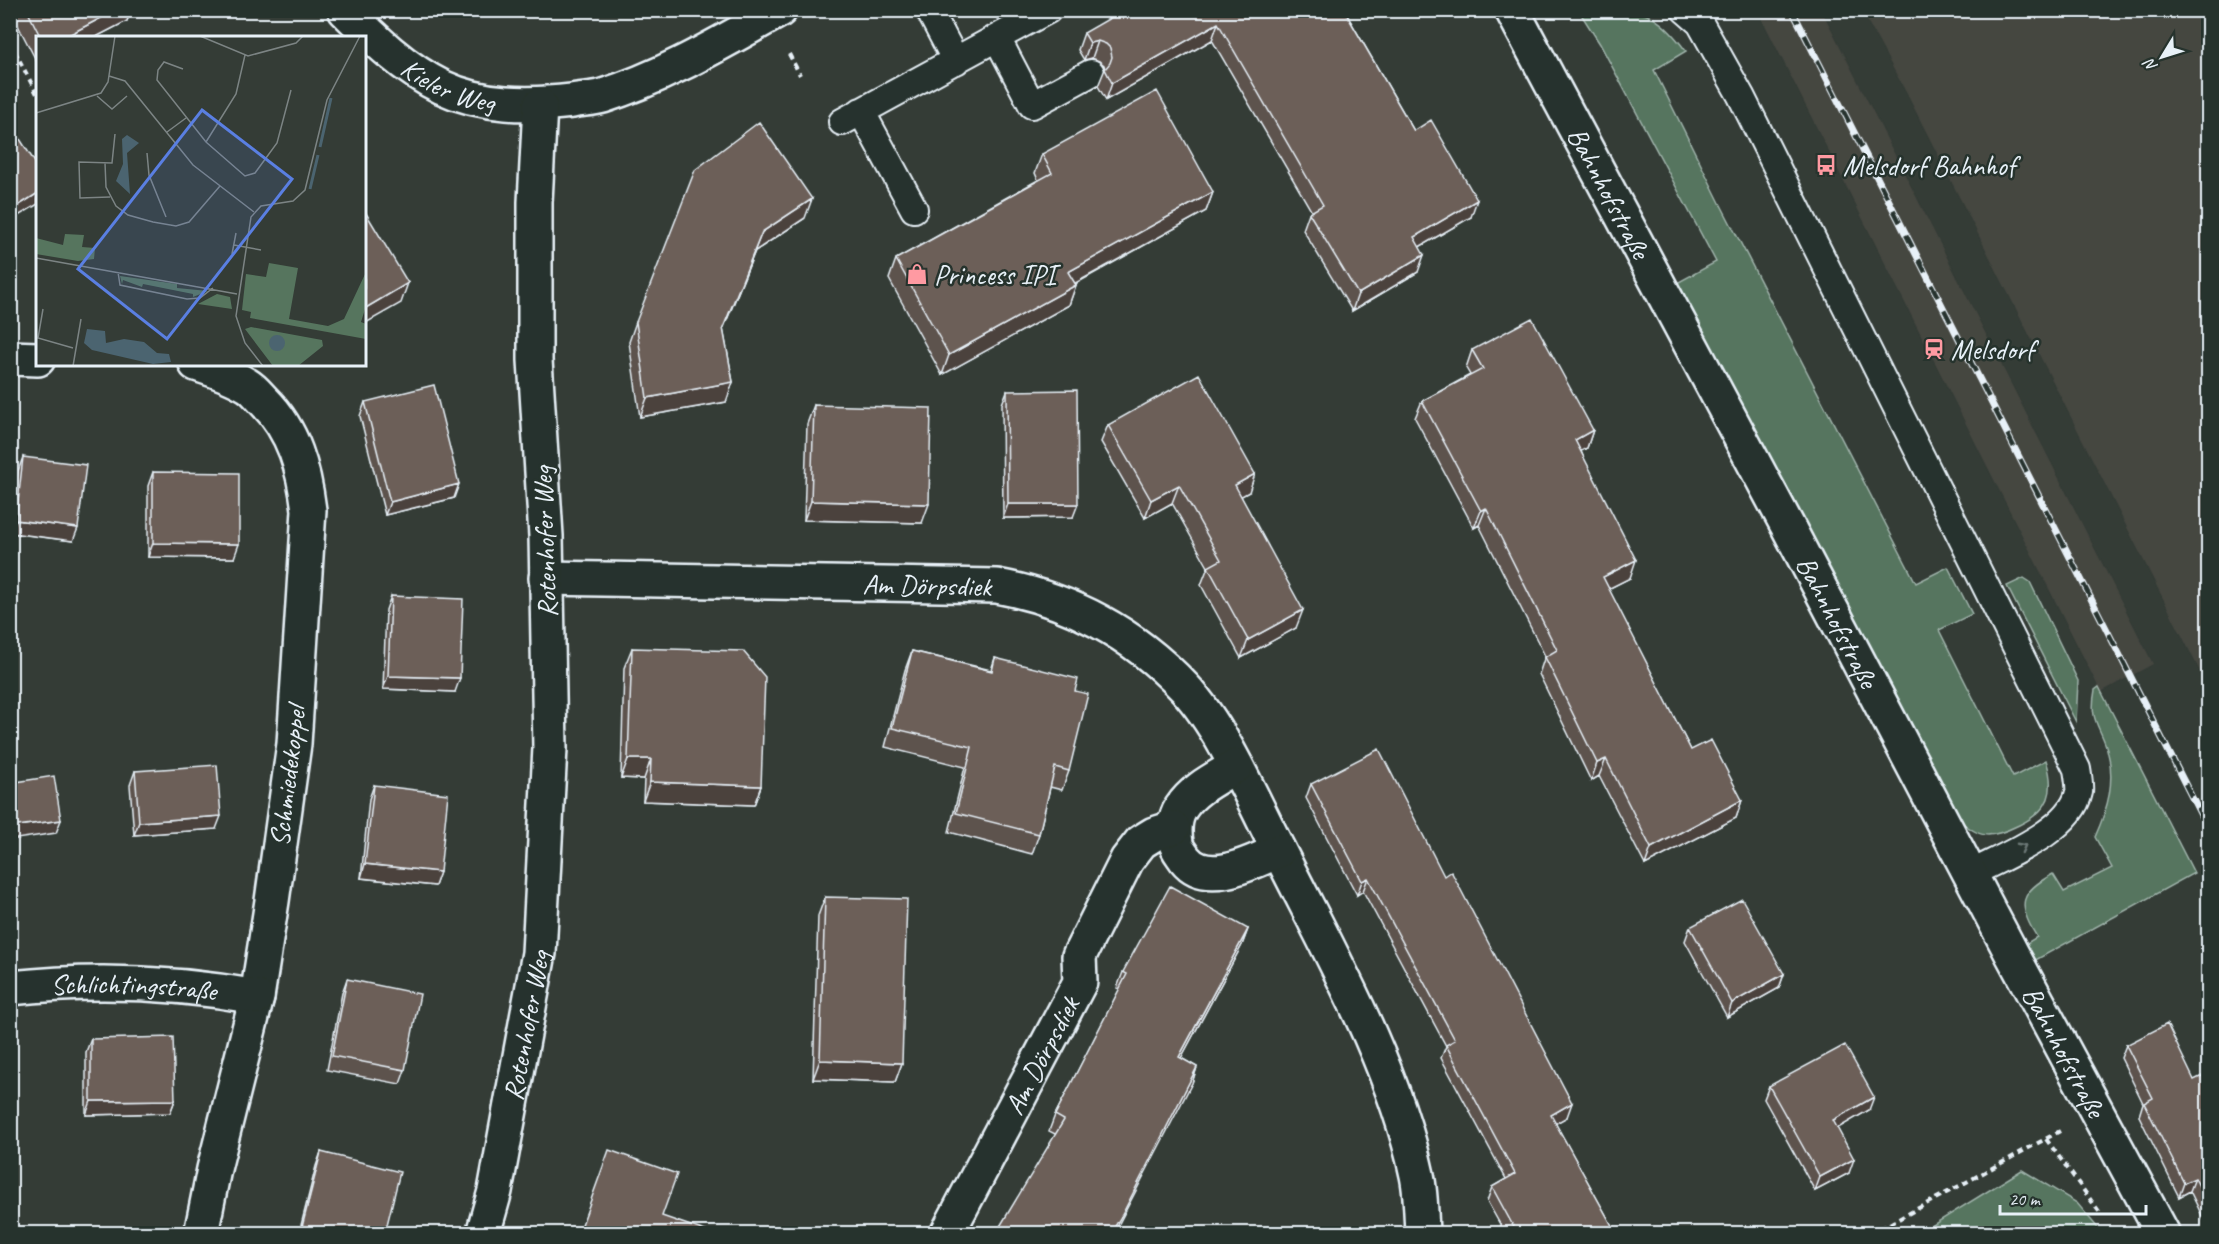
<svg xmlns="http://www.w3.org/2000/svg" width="2219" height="1244" font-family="Caveat,sans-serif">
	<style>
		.built { fill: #454640 }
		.green { fill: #56755e; stroke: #9fb3ab; stroke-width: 1.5 }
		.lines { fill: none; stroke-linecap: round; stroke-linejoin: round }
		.lane-casing { stroke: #e8f1f8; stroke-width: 30 }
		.street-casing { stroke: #e8f1f8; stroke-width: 38 }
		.secondary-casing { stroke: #e8f1f8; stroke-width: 38 }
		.path { stroke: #e8f1f8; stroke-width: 4; stroke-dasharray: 6 4.5; stroke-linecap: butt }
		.lane { stroke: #26332d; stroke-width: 26 }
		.street { stroke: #26332d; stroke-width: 33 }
		.secondary { stroke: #26332d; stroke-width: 33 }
		.rail-casing { stroke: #e8f1f8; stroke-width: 7 }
		.rail { stroke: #26332d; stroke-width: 4.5; stroke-dasharray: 14; stroke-linecap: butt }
		.wall { fill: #5d524d; stroke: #e8f1f8; stroke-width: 1.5 }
		.shaded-wall { fill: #4c423e; stroke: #e8f1f8; stroke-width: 1.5 }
		.building { fill: #6c5f59; stroke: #e8f1f8; stroke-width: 1.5 }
		.oneway { stroke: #6a7674 }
		.labels { text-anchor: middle; stroke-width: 5; stroke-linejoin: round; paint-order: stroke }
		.street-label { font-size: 28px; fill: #e8f1f8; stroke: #26332d }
		.poi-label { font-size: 28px; fill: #e8f1f8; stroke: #26332d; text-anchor: start }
		.inset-river { fill: none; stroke: #4b6470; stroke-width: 3 }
		.inset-road { fill: none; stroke: #7c8484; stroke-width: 1.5 }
		.view { fill: #5a7fe2; fill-opacity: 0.15; stroke: #5a7fe2; stroke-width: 3 }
		.inset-edge { fill: none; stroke: #e8f1f8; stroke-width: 3 }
	</style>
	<rect width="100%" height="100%" fill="#343c36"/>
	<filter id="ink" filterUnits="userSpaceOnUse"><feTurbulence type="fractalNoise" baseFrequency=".0167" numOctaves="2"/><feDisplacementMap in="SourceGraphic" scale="12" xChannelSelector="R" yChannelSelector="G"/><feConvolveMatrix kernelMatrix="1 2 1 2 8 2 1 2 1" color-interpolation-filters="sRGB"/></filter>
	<g filter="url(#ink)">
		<path class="built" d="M1758,11h64l331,653 -52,28z
			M1862,11h346v676l-302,-595z"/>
		<path class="green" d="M1579,11c56,0 71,-9 107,40l-32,19 67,135 195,378 32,-16 24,47 -33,16 74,147 33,-17c10,32 4,50 -27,65 -29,14 -39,15 -63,-8l-279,-534 39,-21 -116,-218z
			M2024,578l6,4 48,99 -2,41 -69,-136z
			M2099,687l95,186 -162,89 -10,-16 15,-9c-21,-33 -17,-45 16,-63l11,18 48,-24 -17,-31c13,-29 21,-56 12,-88 -8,-26 -18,-28 -12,-59z
			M2022,1170l55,33 25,30 -178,1 -1,-3z"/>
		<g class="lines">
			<defs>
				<path id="lane" d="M929,10l27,51
					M1685,10l15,13 41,73 336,673c1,7 3,17 2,23 -8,39 -77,65 -109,82
					M997,38l35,67 59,-32
					M861,111l53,98
					M842,122l206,-112"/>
				<g id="street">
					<path id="s1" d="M1512,10l275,515 226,431 150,278"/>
					<path d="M10,358l28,1"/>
					<path d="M196,364c18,6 35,11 51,21 7,4 12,11 17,16 30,30 40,69 45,109l-15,234 -22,157 -15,96 -43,172 -13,65"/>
					<path id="s2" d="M546,578l451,8c74,14 135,46 188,102 38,41 67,111 93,161 51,102 115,213 139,326 4,19 4,39 5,59"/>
					<path d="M1236,766c-19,12 -42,22 -55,42 -7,11 -7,22 -5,35 1,6 5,10 9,16 22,28 68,3 93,-8"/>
					<path id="s3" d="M10,988c83,-9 166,-6 247,9"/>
					<path id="s4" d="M947,1234l133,-252 -1,-26 48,-96 14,-18 13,-8 19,-6"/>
				</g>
				<g id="secondary">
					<path id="s5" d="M345,10c29,29 60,59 97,77 40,19 86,19 130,14 10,-2 21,-2 31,-5 63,-20 119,-54 177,-86"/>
					<path id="s6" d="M483,1234l12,-43 44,-238 11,-205 -4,-212 -11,-176v-158l5,-97"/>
				</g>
			</defs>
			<use href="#lane" class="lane-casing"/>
			<use href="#street" class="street-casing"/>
			<use href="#secondary" class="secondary-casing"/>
			<path class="path" d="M10,42l28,54
				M789,54l11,21
				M2046,1139l55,75
				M1871,1234l189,-103"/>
			<use href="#lane" class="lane"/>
			<use href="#street" class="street"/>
			<use href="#secondary" class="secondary"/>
			<defs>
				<path id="rail" d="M1792,10l416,819"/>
			</defs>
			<use href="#rail" class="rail-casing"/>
			<use href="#rail" class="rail"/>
		</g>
		<path class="wall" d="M10,10h121l-4,11 -33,17h-56v26z
			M1344,10l70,121 57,86 -52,30 -1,25 -66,39 -49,-81 6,-17 3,-1 -100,-172 -106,60 -8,-14 7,-17 -1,-4 -5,-4 -7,-3 -8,2 -6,-10 6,-17z
			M1042,154l171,38 -7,19 -131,73 1,1 -7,20 -127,70 -53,-96 7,-20 142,-79 -3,-7z
			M805,218l-50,33 -32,78 10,53 -7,20 -86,15 -11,-75 7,-20z
			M1472,350l121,80 -6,18 -6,3 49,127 -22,11 83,161 51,50 -6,18 -91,47 -46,-89 -8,5 -52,-107 6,-18 -66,-131 -5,3 -59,-110 7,-17 48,-26 -4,-7z
			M1007,391l66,126 -70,1 -1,-114z
			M365,402l89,96 -69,17 -25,-99z
			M814,405l108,118 -118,-3 3,-96z
			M1108,425l141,67 -8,4 55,132 -55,30 -40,-73 7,-18 -36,-64 -27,15 -44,-76z
			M23,457l50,84 -62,-8 7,-62z
			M153,472l81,86 -86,-1v-71z
			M391,596l64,96 -72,-3 3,-79z
			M632,648l129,138 -7,19 -111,-4 1,-22 -23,-1 3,-110z
			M912,651l79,19 4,-12 80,33 -6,80 -7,19 -12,-3 -11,47 -7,20 -83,-22 16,-65 -80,-20 20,-77z
			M135,771l81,58 -82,6 -4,-50z
			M1311,784l256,333 -12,6 61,110h-111l-18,-32 5,-14 14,-8 -65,-121 5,-12 -83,-155 -6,4 -51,-97z
			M374,785l66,87 -5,14 -74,-8 8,-79z
			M825,897l77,166 -7,19 -82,-3 5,-163z
			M1690,927l94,47 -5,14 -52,29 -42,-76z
			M1248,929l-6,16 -61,113 16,9 -5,16 -137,51 -6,-3 6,-16 65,-126 -3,-1 6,-16z
			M347,979l58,91 -5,14 -73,-14 15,-77z
			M91,1039l84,61 -5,13 -84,2v-63z
			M2126,1045l68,35 14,4v144l-18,-37 -11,6 -40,-81 4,-13 -22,-45z
			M1769,1086l100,24 -32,18 12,45 -34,18 -51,-92z
			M321,1152l64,81h-86l17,-67z"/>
		<path class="shaded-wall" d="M116,10h15l-4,11 -33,17h-31z
			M1218,23l-6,17 -106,60 6,-17z
			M1098,41l-6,17 -8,2 6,-17z
			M1213,192l-7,19 -145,80 7,-19z
			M38,193v11l-28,17v-10z
			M812,199l-7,19 -50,33 -39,96 46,-115z
			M1477,200l-6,17 -64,37 7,-17z
			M1424,255l-6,17 -66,39 6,-17z
			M408,283l-7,20 -37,21v-15z
			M1076,285l-7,20 -127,70 7,-20z
			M733,382l-7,20 -86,15 7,-19z
			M1593,430l-6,18 -18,9 6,-17z
			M1255,474l-6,18 -20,11 6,-18z
			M459,484l-5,14 -69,17 5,-13z
			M1179,485l-7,18 -27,15 6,-18z
			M811,501l118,3 -7,19 -118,-3z
			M1008,504h70l-5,13 -70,1z
			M1486,508l-7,17 -5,3 7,-17z
			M16,520l62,8 -5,13 -62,-8z
			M153,543l86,1 -5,14 -86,-1z
			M1636,560l-6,18 -34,17 7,-18z
			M1303,610l-7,18 -55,30 7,-18z
			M388,676l72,2 -5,14 -72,-3z
			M628,759h23l-7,20 -23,-1z
			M1606,759l-7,17 -8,5 6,-18z
			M650,782l111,4 -7,19 -111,-4z
			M1742,800l-6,18 -91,47 6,-17z
			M221,816l-5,13 -82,6 5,-13z
			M61,820l-5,13 -46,7v-13z
			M365,864l75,8 -5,14 -74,-8z
			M1368,878l-5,13 -6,4 5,-14z
			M1248,929l-6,16 -69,128 6,-16z
			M1784,974l-5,14 -52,29 5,-14z
			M820,1060l82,3 -7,19 -82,-3z
			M1197,1067l-5,16 -78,150h-3z
			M1874,1097l-5,13 -41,24 5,-14z
			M175,1100l-5,13 -84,2 5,-14z
			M1572,1103l-5,14 -21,12 5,-14z
			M1854,1159l-5,14 -34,18 5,-14z
			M2195,1178l-5,13 -11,6 5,-14z"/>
		<path class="building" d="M27,10h89l-53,28h-22z
			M1124,10h220l70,121 17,-11 46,80 -63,37 10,18 -66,39 -49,-81 14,-8 -105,-182 -106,60 -7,-14 5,-6 2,-6 -2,-9 -4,-4 -8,-3 -8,2 -6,-10z
			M1157,91l56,101 -145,80 8,13 -127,70 -53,-96 156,-86 -10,-19z
			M759,122l53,77 -50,33 -39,96 10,54 -86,16 -11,-76 59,-152z
			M18,136l20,31v26l-28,18v-70z
			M364,210l44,73 -44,26z
			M1532,318l61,112 -18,10 61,120 -33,17 88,173 20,-10 31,60 -91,48 -45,-89 -9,4 -52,-106 12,-7 -71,-142 -5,3 -59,-110 61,-32 -11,-19z
			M1199,374l56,100 -20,11 68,125 -55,30 -40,-73 13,-7 -42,-75 -28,15 -43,-75z
			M434,385l25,99 -69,18 -25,-100z
			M1077,390l1,114h-70l-1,-113z
			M814,405l117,3 -2,96 -118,-3z
			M23,457l63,8 -8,63 -62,-8z
			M153,472l86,1v71l-86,-1z
			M391,596l72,3 -3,79 -72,-2z
			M632,648l111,3 22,26 -4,109 -111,-4 1,-23h-23z
			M912,651l80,20 3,-13 83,21 -3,12 13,3 -19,77 -14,-4 -16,67 -83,-21 16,-66 -80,-19z
			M1379,749l65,127 7,-5 121,232 -21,12 65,118h-99l-25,-46 23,-13 -69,-129 9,-5 -87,-162 -6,3 -51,-97z
			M217,765l4,51 -82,6 -4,-51z
			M54,776l7,44 -51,7v-44z
			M374,785l74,9 -8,78 -75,-8z
			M1170,886l78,43 -69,128 18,10 -75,148 -11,18h-115l68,-113 -9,-5 72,-141 -4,-2z
			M825,897l82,2 -5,164 -82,-3z
			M1742,899l42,75 -52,29 -42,-76z
			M347,979l73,15 -15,76 -73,-14z
			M2167,1024l27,56 10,-5 4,9v121l-13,-27 -11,5 -40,-80 9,-5 -27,-53z
			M173,1037l2,63 -84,1v-62z
			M1845,1045l29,52 -41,23 21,39 -34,18 -51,-91z
			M609,1150l68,24 -15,42 49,17h-132z
			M321,1152l79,20 -15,61h-57l-26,-6z"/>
		<defs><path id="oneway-chevron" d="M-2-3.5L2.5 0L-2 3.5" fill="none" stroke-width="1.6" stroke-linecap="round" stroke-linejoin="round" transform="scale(1.5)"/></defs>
		<use class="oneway" href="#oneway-chevron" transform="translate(2022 847) rotate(-28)"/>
	</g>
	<defs>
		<symbol id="bus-bare" viewBox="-9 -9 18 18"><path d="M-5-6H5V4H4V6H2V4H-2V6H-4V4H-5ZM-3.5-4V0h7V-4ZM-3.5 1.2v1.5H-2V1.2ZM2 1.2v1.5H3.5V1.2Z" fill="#ff9aa2" stroke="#26332d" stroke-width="2.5" paint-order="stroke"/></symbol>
		<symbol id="shop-bare" viewBox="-9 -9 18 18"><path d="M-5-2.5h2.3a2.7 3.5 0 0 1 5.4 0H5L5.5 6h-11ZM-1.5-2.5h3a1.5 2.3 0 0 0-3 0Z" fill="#ff9aa2" stroke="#26332d" stroke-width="2.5" paint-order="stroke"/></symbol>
		<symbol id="station-bare" viewBox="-9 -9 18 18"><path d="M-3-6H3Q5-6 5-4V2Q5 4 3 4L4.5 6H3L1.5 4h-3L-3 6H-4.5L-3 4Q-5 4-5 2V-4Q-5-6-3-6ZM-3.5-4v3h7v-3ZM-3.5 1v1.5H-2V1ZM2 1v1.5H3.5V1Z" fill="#ff9aa2" stroke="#26332d" stroke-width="2.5" paint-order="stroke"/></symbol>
	</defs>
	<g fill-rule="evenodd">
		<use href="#bus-bare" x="1811" y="150" width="30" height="30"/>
		<use href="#shop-bare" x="902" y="259" width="30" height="30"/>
		<use href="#station-bare" x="1919" y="334" width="30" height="30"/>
	</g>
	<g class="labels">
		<g class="street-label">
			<text dy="10" stroke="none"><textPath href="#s5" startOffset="130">Kieler Weg</textPath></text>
			<text dy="10" stroke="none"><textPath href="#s1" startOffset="207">Bahnhofstraße</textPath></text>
			<text transform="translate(544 542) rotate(-92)" y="10">Rotenhofer Weg</text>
			<text dy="10" stroke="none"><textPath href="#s2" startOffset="381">Am Dörpsdiek</textPath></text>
			<text dy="10" stroke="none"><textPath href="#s1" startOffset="693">Bahnhofstraße</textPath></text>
			<text transform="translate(287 776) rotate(-83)" y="10">Schmiedekoppel</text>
			<text dy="10" stroke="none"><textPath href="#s3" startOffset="124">Schlichtingstraße</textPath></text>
			<text dy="10" stroke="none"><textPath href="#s6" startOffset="213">Rotenhofer Weg</textPath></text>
			<text dy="10" stroke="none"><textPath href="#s1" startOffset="1179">Bahnhofstraße</textPath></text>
			<text dy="10" stroke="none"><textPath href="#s4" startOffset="202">Am Dörpsdiek</textPath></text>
		</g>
		<g class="poi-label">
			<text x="1843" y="175">Melsdorf Bahnhof</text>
			<text x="934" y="284">Princess IPI</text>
			<text x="1951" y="359">Melsdorf</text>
		</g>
	</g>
	<g transform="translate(36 36)">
		<rect width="330" height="330" fill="#343c36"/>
		<path d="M29,198l19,1 -2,12 13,1 -1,11 -16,2 -42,-7v-16l27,7zM233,227l29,5 -9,51 39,7 16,-7 22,-47v34l-5,16 5,2v15l-116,-21 1,-6 -9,-2 4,-36 20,3zM84,240l57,8v4l31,3 -15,6v-3l-50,-10 -1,3 -19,-7 -1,4zM181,258l13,3 2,12 -34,-5zM215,291l71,13 1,6 -25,20h-25l-28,-37z" fill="#56755e"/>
		<path d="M91,99l12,8 -12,10 3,41 -14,-13 7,-17 -1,-25zM51,293l18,2 1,12 18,-4 20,3 13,11 12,1 2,8 -18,2 -61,-14 -8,-7zM233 307a8 8 0 1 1 16 0a8 8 0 1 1-16 0Z" fill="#4b6470"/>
		<path class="inset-river" d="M284,111l11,-49M274,153l8,-34"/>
		<path class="inset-road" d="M164,0l48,20 48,-13 7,-7M147,33l-19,-7 -6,8 -1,10 49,62 39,34 10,-3 22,-30 14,-53M73,40l16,5 68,84 61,47M61,60l15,13 15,-13M0,77l65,-20 7,-11 7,-46M131,96l19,-14M170,106l30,-48 9,-39M111,117l2,22 17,42M69,127l1,24 10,19 12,9 25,7 23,4 13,-4 31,-36M74,161l-30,1 -1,-36 33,1 3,-29M198,209l27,5M196,218l4,-21M0,222l201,36M82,236l2,13 67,14 13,-1 13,-10M7,273l-5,29 35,10M37,330l8,-47M227,330l-18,-23 -9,-27 15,-99 10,-11 32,-5 12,-11 22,-90 33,-64"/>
		<path class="view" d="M166,74l90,69 -125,160 -89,-70z"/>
		<rect width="330" height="330" class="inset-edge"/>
	</g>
	<rect width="2219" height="1244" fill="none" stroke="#26332d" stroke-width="36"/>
	<rect x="18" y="18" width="2183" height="1208" fill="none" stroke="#e8f1f8" stroke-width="2" filter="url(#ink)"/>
	<g transform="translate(2162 57) rotate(232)" stroke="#26332d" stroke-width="4.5" paint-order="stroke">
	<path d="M0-4.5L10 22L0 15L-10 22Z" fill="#e8f1f8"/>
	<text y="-9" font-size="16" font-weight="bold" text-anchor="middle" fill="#e8f1f8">N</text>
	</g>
	<path d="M2000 1205v9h146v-9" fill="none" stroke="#e8f1f8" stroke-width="3"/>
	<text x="2009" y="1205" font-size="18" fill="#e8f1f8" stroke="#26332d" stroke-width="4.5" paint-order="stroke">20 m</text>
</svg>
